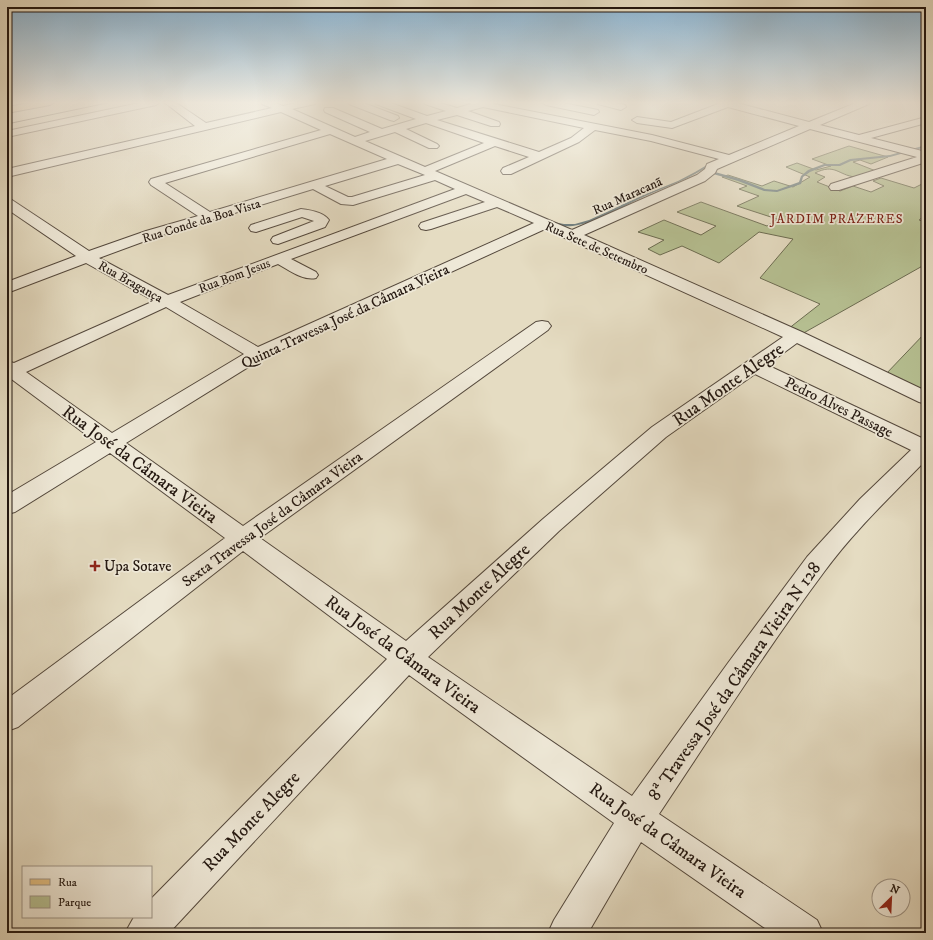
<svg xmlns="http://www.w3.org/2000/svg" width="933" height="940" font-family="'IM FELL DW Pica',serif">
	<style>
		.green { fill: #b6c092; stroke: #6c6c51 }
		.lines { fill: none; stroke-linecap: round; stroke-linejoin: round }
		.stream { fill: #6a7878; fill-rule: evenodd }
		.minor-casing { stroke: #54483c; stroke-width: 2 }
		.major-casing { stroke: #231710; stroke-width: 2 }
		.minor { fill: #eee8d7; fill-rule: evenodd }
		.major { fill: #e2be81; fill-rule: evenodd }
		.tram { stroke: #231710; stroke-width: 1 }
		.poi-dot { fill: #8f2418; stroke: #eee8d7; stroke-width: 1.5 }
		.labels { text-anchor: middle; stroke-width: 3.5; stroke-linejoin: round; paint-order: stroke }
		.far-street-label { font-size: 13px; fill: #231710; stroke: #eee8d7 }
		.far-neighbourhood-label { font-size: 13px; letter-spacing: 1px; fill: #7a1f14; stroke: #eee8d7 }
		.street-label { font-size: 15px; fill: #231710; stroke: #eee8d7 }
		.poi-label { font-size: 15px; fill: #231710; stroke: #eee8d7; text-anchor: start }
		.near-street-label { font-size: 18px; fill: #231710; stroke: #eee8d7 }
	</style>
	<rect width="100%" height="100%" fill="#e5dcc2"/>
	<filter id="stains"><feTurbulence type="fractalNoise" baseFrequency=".005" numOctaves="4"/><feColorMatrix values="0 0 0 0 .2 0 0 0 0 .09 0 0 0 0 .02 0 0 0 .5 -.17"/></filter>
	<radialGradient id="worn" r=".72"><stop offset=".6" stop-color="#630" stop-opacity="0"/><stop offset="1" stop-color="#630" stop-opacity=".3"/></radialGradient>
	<path class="green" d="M849,146l39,11 -17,7 -11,-4 -7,2 23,9c-6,2 -15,6 -21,6 -17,-2 -20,-14 -40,-4l10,4 -8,5 23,9 13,-5 18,6 13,-6 -11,-5 8,-3 33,10 12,-6v33l-7,5 7,2v42l-126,71 -12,-6 32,-25 -60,-26 33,-39 -34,-7 -40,31 -37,-17 -22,9 -12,-6 16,-9 -26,-8 26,-12 37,15 15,-9 -39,-14 24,-10 66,24 10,-7 -40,-13 22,-10 -20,-7 8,-3 -25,-9 6,-2 34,11 12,-5 19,6 17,-10 -24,-10 11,-4 19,7 15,-4 -19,-7z
		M926,332v61l-41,-18z"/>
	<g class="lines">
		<path class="stream" d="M926,145v2l-36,10 -39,4 -11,5h-15l-15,6 -7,5 -2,7 -24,8 -13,-1 -26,-10 -25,-7 -9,-5c-21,13 -44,20 -67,31 -19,9 -38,21 -59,25 -8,2 -19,2 -27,-2l2,-1 11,2h11l14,-4 20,-9 27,-13 42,-17 17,-9 17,-10 1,1v1l-7,4 9,4 25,7 25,10 12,1 22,-8 2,-6 7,-6 16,-6h15l11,-5 40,-4z"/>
		<defs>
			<path id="minor" d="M144,102h17l-5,3 -149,32v-6z
				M164,102h11l31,21 66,-15 -10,-4 -1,-2h12l10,4 17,-4h16l-1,2 -23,5 63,28 15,-5 -45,-20 -1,-2 1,-2h8l49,21 34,-10 -40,-15 -1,-2h13l39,14 19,-5 -21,-7 -1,-2h13l20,6 14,-4 -2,-2h26l-1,2 158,31 77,20 70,-29 -71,-19 -56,21 -35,-5 -5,-3 5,-3 34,5 47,-18 -3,-2h23l-1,1 72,19 49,-20h12l-1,2 -49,21 39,10 67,-18v6l-55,15 55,14v10l-87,28h-8l-2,-3 2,-3 86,-27 -107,-28 -93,40 -2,4 -10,8 -121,54 218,97 124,59v13l-7,-2 -122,-59 -30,22 159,75v20c-35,36 -72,71 -102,112 -58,78 -111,161 -165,242l158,106 6,13h-51l-131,-91 -53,91h-40l6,-13 60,-97 -205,-148 -240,258h-44l9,-16h17v-18l236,-240 -144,-108 -225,176 -11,4v-32l218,-161 -115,-85 -95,59 -8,2v-19l89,-53 -86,-64 -3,1v-18l7,2 140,-62 -68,-38 -79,30v-11l69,-26 -69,-47v-10l5,1 77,51 57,-20 52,-15 -47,-31 -2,-3 2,-3 170,-49 -40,-18 -274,65v-8l188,-43zM483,107l101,21 -13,10 -32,14 -102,-32 20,-5 34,11h8l1,-2 -1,-2 -31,-11zM426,123l58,20 -59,24 -60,-26 30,-9 34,16h8l2,-2 -2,-2 -31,-15zM595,130l56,11 68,18 -12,5 -2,5 -8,6 -125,55 -137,-59 60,-25 34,11 -26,11 -2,3 2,3h8l68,-32zM330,134l57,25 -177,53 -45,-29zM398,164l27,11 -73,22h-4l-23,-11zM435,180l20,9 -287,106 -69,-37 57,-21 157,-48 28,15 12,1zM466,194l19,8 -64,21 -2,3 2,3 5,1 5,-1 66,-22 37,16 -276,124 -78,-45 98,-38c11,6 25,17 38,14l2,-3 -2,-3 -25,-13zM545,229l238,108 -131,90 -109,92 -137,122 -146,-103 288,-208 3,-4 -3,-4 -6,-1 -6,1 -293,204 -117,-83 137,-85zM166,307l78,47 -132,79 -86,-61zM755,374l156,76 -51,49 -53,58 -79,106 -96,133 -204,-139 131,-126 107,-94z
				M348,102h13l37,14 1,2 -5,3 -4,-1 -41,-16z
				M541,102h17l40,8 1,2 -5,3 -48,-10z
				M597,102h15l13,3 1,2 -5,3 -23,-6z
				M301,209c9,1 22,3 28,11l-4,7 -47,17 -5,-1 -2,-3 2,-3 41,-16 -12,-4 -46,15 -5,-1 -2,-3 2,-3z"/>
			<path id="major" d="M36,102h19l-5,3 -43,8v-6z"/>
		</defs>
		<use href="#minor" class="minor-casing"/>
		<use href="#major" class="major-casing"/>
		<use href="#minor" class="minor"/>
		<use href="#major" class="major"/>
		<path class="tram" d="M7,124l105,-22"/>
	</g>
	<linearGradient id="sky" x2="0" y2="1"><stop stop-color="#89b6d7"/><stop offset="0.44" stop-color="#f3efe4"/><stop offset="1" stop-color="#f3efe4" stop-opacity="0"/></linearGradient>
	<rect width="933" height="233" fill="url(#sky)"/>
	<path class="poi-dot" d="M93 560h4v4h4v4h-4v4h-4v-4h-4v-4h4z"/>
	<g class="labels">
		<g class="far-street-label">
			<text transform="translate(627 195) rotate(-24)" y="5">Rua Maracanã</text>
			<text transform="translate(201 220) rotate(-17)" y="5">Rua Conde da Boa Vista</text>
			<text transform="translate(597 247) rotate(24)" y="5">Rua Sete de Setembro</text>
			<text transform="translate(234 275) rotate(-21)" y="5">Rua Bom Jesus</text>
			<text transform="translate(131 281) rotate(29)" y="5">Rua Bragança</text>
		</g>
		<g class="far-neighbourhood-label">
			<text x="837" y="223">JARDIM PRAZERES</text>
		</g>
		<g class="street-label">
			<text transform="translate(345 316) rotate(-25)" y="5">Quinta Travessa José da Câmara Vieira</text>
			<text transform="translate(839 407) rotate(26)" y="5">Pedro Alves Passage</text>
			<text transform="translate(272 519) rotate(-36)" y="5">Sexta Travessa José da Câmara Vieira</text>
		</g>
		<g class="poi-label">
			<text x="104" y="571">Upa Sotave</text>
		</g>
		<g class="near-street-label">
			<text transform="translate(728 384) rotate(-35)" y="6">Rua Monte Alegre</text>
			<text transform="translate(140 464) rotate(36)" y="6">Rua José da Câmara Vieira</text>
			<text transform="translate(479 591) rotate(-43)" y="6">Rua Monte Alegre</text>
			<text transform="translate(403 654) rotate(36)" y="6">Rua José da Câmara Vieira</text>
			<text transform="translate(734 681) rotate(-55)" y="6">8ª Travessa José da Câmara Vieira N 128</text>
			<text transform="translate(251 821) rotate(-46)" y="6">Rua Monte Alegre</text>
			<text transform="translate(668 840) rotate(35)" y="6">Rua José da Câmara Vieira</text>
		</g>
	</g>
	<rect width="933" height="940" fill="none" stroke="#e5dcc2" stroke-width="24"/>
	<rect x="8" y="8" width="917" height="924" fill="none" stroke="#231710" stroke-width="2"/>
	<rect x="12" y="12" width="909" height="916" fill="none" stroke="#231710"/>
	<rect x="22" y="866" width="130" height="52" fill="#eee8d7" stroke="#9d9487"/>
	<rect x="30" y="879" width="20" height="6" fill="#e2be81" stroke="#9d9487"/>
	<text x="58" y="886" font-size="12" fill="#231710">Rua</text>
	<rect x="30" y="896" width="20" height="12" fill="#b6c092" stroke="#9d9487"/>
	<text x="58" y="906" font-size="12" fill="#231710">Parque</text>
	<g transform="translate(891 898) rotate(24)"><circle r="19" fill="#eee8d7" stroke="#9d9487"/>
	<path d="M0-3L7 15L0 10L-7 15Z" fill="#8f2418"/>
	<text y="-6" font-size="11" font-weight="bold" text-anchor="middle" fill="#231710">N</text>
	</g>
	<rect width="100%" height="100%" filter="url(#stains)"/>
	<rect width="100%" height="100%" fill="url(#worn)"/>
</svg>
